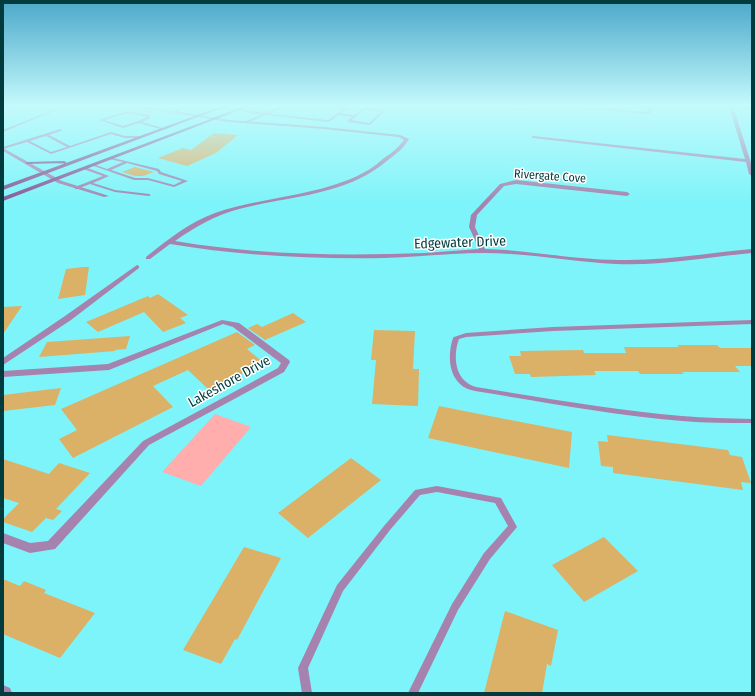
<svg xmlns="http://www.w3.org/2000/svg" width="755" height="696" font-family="'Fira Sans Condensed',sans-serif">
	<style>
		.green { fill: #ffadad }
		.building { fill: #dbb067 }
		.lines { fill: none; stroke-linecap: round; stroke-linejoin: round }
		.lane { fill: #a583ae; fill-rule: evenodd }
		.street { fill: #a583ae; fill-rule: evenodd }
		.secondary { fill: #885594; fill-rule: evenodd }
		.labels { text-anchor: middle; stroke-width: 3; stroke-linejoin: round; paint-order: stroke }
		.far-street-label { font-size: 12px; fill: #013b3d; stroke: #fff }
		.street-label { font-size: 14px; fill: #013b3d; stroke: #fff }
	</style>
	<rect width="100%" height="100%" fill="#7df4f9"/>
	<path class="green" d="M215,414l36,13 -50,59 -39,-14z"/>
	<path class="building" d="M129,106h6l2,2 18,3 -6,2 -21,-3z
		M214,133l24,2 -22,18 -29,13 -29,-8 25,-10 8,2z
		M135,167l19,5 -11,4h-8l-13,-4z
		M83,267h6l-4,28 -27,4 8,-30z
		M158,294l30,21 -8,3 6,5 -23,9 -19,-20 -46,20 -12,-10 62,-26 2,2z
		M22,306l-19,28v-27z
		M293,313l13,9 -41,18 -17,-12 9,-4 5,3z
		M374,330l41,1 -2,38h6l-1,37 -46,-2 4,-44h-5z
		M237,332l18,13 -8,4 17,14 -55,27 -21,-20 -35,16 20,21 -100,51 -14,-19 18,-9 -16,-21z
		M130,336l-4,13 -11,1v1l-76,6 8,-15z
		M677,345h40l3,3h32v18h-17l5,6h-58l2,2h-44l-2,-3h-44l2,4 -65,2 -1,-3h-15l-6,-18h12l-1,-5 63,-1 1,3h42l-2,-6h55z
		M61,388l-6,17 -52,6v-16z
		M439,406l133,26 -3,36 -141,-30z
		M607,435l121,15 2,5 12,2 9,26 -10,-1 2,8 -130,-17v-6l-12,-1 -3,-25 10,1z
		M351,458l30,22 -73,58 -30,-25z
		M3,459l46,15 10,-11 31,10 -34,36 6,2 -9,9 -7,-2 -14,14 -29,-10v-3l16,-16 -16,-5z
		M604,537l34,34 -54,31 -32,-37z
		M244,547l37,11 -44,82 -2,-1 -14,25 -38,-14z
		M3,579l17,7 4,-5 22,9 -2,3 51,20 -35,45 -57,-24z
		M505,611l53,19 -7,36 -4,-2 -5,29h-58z"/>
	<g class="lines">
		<path class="lane" d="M63,106h3l-63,26v-2z
			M136,106c12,0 23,4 35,5 6,0 12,-5 18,-5l-12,5 24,5 -2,1 -62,-10z
			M284,106h3l-18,8 59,6 15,-11 -19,-2 -1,-1 24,1v2l-6,4 13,2 9,-7 22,3 -15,14 -22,-3v-2l4,-3 -13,-2 -10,7 -63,-7 -19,8h-1v-2l15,-6 -24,-5 2,-1 26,4zM364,110l17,2 -12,11 -17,-3z
			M529,106h2l-5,5 -25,-3 2,-1 22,2z
			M566,106l81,6 1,-1v-3l-15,-2h18l1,6 -5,2 -80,-7z
			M128,111l22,4 -1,4 -7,3 24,7 -2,1 -25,-7 -16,5 -24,-8zM128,113l19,4 -9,4 -15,5 -19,-6z
			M60,129l2,1 -1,1 -12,4 21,11 41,-14 14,4h15l2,1 -2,1h-15l-14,-4 -60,20 -24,-12 -24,7v-2zM46,136l21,11 -16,5 -21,-11z
			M109,157l50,12 2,3 27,9 -14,6 -26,-7h-14l-43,-15 2,-1 14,5 16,-7 -14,-3zM127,163l30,8 2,3 23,7 -8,4 -26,-7h-13l-24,-8z
			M83,167h2l24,9 -16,7 22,7 34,4 2,1 -2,1 -34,-4 -25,-8 -13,5h-2v-2l28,-11 -20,-7z
			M752,320v4l-199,7 -87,6 -7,2c-5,13 -5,32 6,42 3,3 7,5 11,6 69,11 137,23 206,29 23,2 47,2 70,3v4c-23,0 -47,0 -70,-2 -69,-6 -138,-19 -207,-30 -5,-1 -11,-3 -15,-7 -12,-11 -12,-31 -7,-46l1,-1 12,-4 87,-6z
			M437,486l64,12 16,29 -27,32 -32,51 -40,83h-10l44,-89 32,-51 24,-27 -13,-23 -58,-11 -17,3 -30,35 -47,61 -35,77 4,25h-10l-4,-25 39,-83 47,-59 31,-36z"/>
		<path class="street" d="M729,106h4l19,60v10l-3,-2 -3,-12 -213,-24 -2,-1 2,-1 212,23z
			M198,115l31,5 95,7 76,8 9,4c-5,9 -13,15 -21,21 -5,4 -10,8 -15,11 -39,25 -89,26 -134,38 -23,6 -44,18 -64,32 82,14 166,15 249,12 18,-1 37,-3 55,-4l-10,-22 2,-12 29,-31 16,-4 111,12 3,2 -3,2 -111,-12 -12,2 -27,29 -2,12 10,22c45,1 89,11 134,11 44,1 89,-7 133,-11v4c-45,4 -90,13 -136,11 -44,-2 -88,-11 -132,-11 -33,0 -66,4 -100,5 -72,1 -143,-2 -214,-14l-20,15h-4v-2c21,-17 44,-35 69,-44 49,-17 111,-17 155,-44 5,-3 9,-7 14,-11 8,-5 15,-11 20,-18l-5,-3 -75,-8 -95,-7 -30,-5 -2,-1z
			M3,148l59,33 47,15 -5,1 -46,-14 -55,-32z
			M137,265l2,1v2l-68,52 -68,45v-7l62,-42z
			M222,320l17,3 50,37 1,2 -6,10 -135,73 -94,104 -25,4 -27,-10v-10l27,10 18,-2 95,-100 135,-73 3,-5 -48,-36 -10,-3 -114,46 -106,7v-6l105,-7z
			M3,685l7,3 2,5h-9z"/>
		<path class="secondary" d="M222,106h5l-224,84v-4z
			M245,106h5l-247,95v-4z
			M726,106l26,1v2l-24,-2z
			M64,161l2,1v1l-39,1 -2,-1 2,-1z"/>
	</g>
	<linearGradient id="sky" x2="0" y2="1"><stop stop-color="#4ba8ca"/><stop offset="0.52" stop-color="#c4fafc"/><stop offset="1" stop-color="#c4fafc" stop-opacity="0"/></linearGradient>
	<rect width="755" height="203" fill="url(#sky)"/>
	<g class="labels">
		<g class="far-street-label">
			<text transform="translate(550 176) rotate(4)" y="4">Rivergate Cove</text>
		</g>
		<g class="street-label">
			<text transform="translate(460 242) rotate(-2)" y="5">Edgewater Drive</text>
			<text transform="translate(229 381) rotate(-29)" y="5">Lakeshore Drive</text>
		</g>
	</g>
	<rect width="755" height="696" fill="none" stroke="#013b3d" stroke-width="8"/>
</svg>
